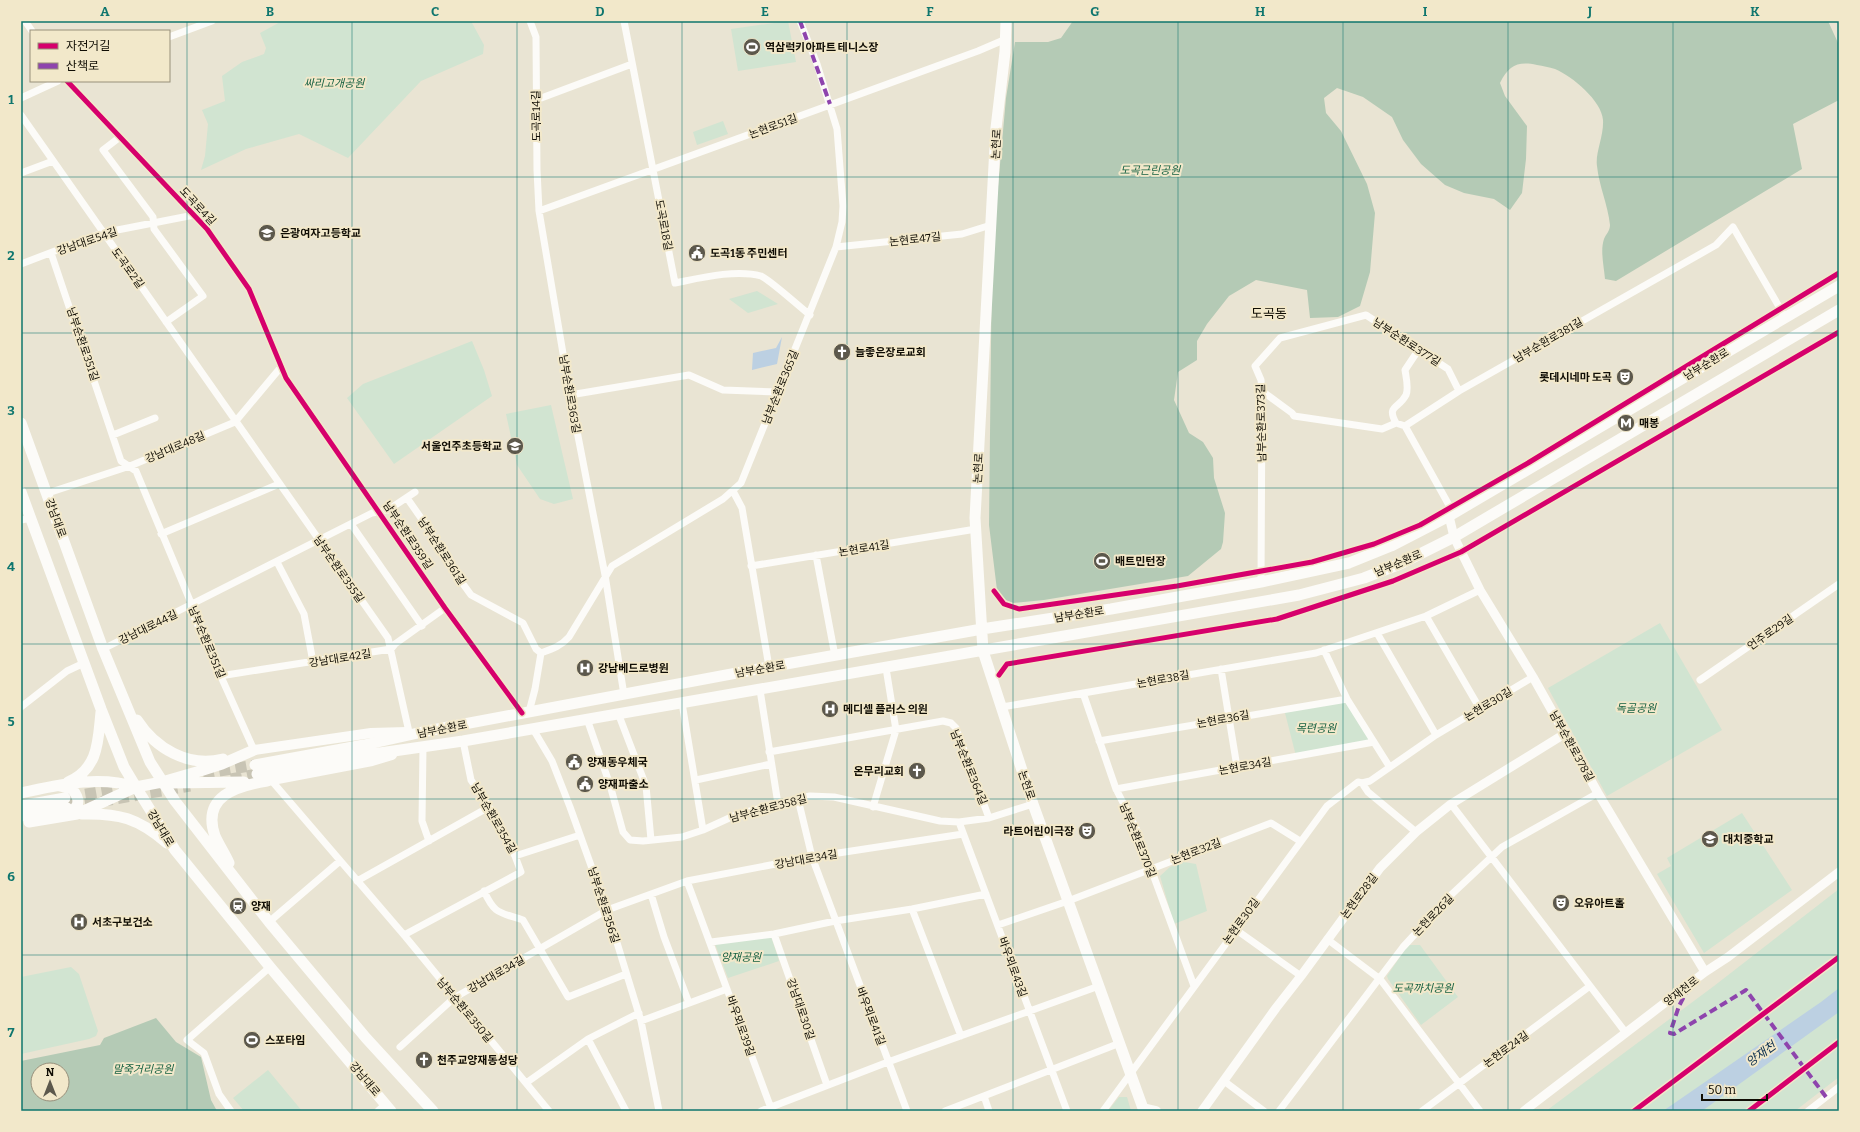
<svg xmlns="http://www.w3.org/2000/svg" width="1860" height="1132" font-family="Bitter,'Noto Sans KR',serif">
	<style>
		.green { fill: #d1e4d1 }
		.forest { fill: #b4cab5; fill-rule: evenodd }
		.water { fill: #bcd0e2 }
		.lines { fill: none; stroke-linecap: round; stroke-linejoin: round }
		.primary-tunnel { stroke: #c8c4b4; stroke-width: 11; stroke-dasharray: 11 5.5; stroke-linecap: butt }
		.minor { stroke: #fcfbf8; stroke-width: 7 }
		.tertiary { stroke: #fcfbf8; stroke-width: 9 }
		.secondary { stroke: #fcfbf8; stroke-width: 10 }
		.primary { stroke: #fcfbf8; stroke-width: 11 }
		.quiet { stroke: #8e44ad; stroke-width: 4; stroke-dasharray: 8 4; stroke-linecap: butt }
		.cycleway-casing { stroke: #f2e8ca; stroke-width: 8 }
		.cycleway { stroke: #d6006c; stroke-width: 5 }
		.grid { fill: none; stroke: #0f766e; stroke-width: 1; stroke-opacity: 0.55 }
		.labels { text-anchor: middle; stroke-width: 4; stroke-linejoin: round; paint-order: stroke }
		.poi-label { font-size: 11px; font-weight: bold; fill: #100d04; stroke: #f2e8ca; text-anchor: start }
		.park-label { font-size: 11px; font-style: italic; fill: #135f40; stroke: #f2e8ca }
		.street-label { font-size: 11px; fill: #100d04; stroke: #f2e8ca }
		.water-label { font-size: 12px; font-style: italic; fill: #0a2d4d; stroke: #f2e8ca }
		.quarter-label { font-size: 13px; fill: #100d04; stroke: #f2e8ca }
		.neatline { fill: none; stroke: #0f766e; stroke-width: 1.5 }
		.grid-label { font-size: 13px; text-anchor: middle; font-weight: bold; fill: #0f766e }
	</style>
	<rect width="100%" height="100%" fill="#e9e4d3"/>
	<path class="green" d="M282,21h189l13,24 -1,9 -62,27 -73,77 -49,-24 -53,15 -45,21 4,-14 3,-32 -6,-14 23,-9 -3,-25 20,-14 22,-8 2,-6 -6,-15z
		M788,21l8,41 -58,9 -7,-42z
		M723,121l5,13 -31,11 -4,-13z
		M757,291l21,13 -30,9 -19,-14z
		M472,341l12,29 8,26 -98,68 -47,-66 16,-14z
		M551,405l22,94 -19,5 -14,-5 -23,-34 -11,-51z
		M1660,623l62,107 -115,66 -59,-108z
		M1347,699l27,43 -78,14 -12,-47z
		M1742,813l50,77 -88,63 -47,-79 14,-8 -4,-8z
		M1184,862l12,2 11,47 -33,13 -14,-48 10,-9z
		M1839,889v188l-44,34h-249l168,-125z
		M771,936l8,25 -51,17 -13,-34z
		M1408,945h12l38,52 -37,28 -33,-46 -1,-3z
		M71,967l8,7 19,57 -2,5 -7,3 -68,15v-77z
		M268,1070l34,41h-58l-11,-13z
		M1119,1097h8l4,14h-23z"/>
	<path class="forest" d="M1073,21h755l11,24v55l-46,24 9,45 -186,112 -11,-2c-1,-13 -5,-28 -1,-40 2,-5 6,-8 6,-14 -2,-20 -11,-39 -13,-59 -2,-13 7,-30 6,-46 -1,-19 -31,-44 -48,-51 -6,-2 -12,-3 -18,-4 -19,-4 -28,0 -37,18l5,13 22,30 -1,33 -4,34 -12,17 -16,-11 -30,-6 -19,-8 -24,-21 -18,-24 -11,-23 -29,-20 -26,-9 -13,10 2,15 15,18 26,53 8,29 -5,59 -10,34 -22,11 -28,1 -3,-28 -51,-10 -27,16 -22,28 -10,17v19l-19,12 -4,28 15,33 14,9 10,16 1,20 11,35 -2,29 -2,7 -33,27 -144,24 -31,3 -12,-5 -4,-8 -8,-65 3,-272 14,-155 9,-56h33l13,-4z
		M156,1018l20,24 25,15 10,43 6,11h-196v-50l79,-16 4,-7zM38,1070h24v24h-24z"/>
	<path class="water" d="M782,337l-5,27 -25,6 1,-17 23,-5z
		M1839,988v24l-137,99h-39l158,-109z"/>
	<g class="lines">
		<path class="primary-tunnel" d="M203,774l52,-9
			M231,779l26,-5
			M69,797l64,-11
			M69,807l121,-21"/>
		<path class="minor" d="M25,21l7,10
			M530,21l6,16 1,133 2,41 31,184 35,180 19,120
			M624,21l51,262c25,-5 61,-14 86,-7 8,3 40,32 49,39
			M169,37l43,-16
			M67,81l140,148 42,60 37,89 159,230 77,105
			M21,98l37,-17
			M536,100l96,-36
			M21,115l367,523 21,94
			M120,137l-17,13 50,67 1,12 49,67 -37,26
			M21,173l32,-12
			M539,211l439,-160 28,-12
			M836,247l126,-13 29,-9
			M51,253l70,208 15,10 55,132 1,9 62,138
			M21,264l81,-31 92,-18
			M1262,391l30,22 2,3 88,13 14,-6 9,3
			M570,395l119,-20 34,15 55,2
			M1396,423c-10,-18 3,-14 10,-28 3,-7 0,-18 -1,-25l14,-21
			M1405,426l54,-35 257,-146 17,-18 52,90
			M1405,426l45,81 -1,9
			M113,435l42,-17
			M733,491l9,17 27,159
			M48,493l82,-27 105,-44 46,-55
			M407,498l21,30 30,49 13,18 52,28 13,26 5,4
			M21,520l10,-2
			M351,524l71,102
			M161,534l118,-50
			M816,555l19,101
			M277,562l27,52 9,48
			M751,566l225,-37
			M1261,582l1,-191 -1,-11 -6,-14 25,-28 86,-23 82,54 11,22
			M1426,616l54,93
			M1377,633l59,102
			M103,649l269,-136 16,-3 27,-18
			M1324,650l23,49 42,67
			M541,653c11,-4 20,-7 28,-16l43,-71 111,-67 18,-16 95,-236 6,-25 1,-16 -6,-77 -20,-65 -17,-43
			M1221,669l16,98
			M220,676l171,-27 4,-5 50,-36
			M1700,680l139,-96
			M760,690l18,114
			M1083,693l33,96 20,39 58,158
			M682,703l21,127
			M21,707l46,-36 17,-8
			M1002,707l314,-54 110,-37 54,-26
			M529,712l6,-23 6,-36
			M618,713l28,73 5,54
			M587,719l23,66 13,47 7,8 13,1 39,-4 21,-7 35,-16 72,-18 24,1 106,24 19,1 30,-4 44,-14
			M533,729l19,32 18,46 37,103 34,111 18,90
			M1099,741l248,-42
			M423,747l-1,74 7,20
			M769,752l174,-31 8,2 5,5 33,90
			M271,780l133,155 145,176
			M696,780l75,-16
			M1362,783l6,9 48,40
			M1116,789l258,-47
			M798,799l14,58 95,254
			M1451,804l175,229
			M873,807l23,-77 -10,-62
			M959,822l108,289
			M515,856l65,-21
			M357,881l132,-74
			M687,881l85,230
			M484,891c11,24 15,21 39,29l45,77 58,-23
			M651,894l13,43 25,66
			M912,909l49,127
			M269,922l71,-61
			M998,925l70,-24 203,-78 29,18
			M1235,929l66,47
			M774,934l53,151
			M404,935l117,-63 -6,-16 -26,-49 -18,-27 -8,-39
			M1327,939l53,40 100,132
			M711,942l63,-8 61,-13 77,-12 74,-15
			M641,1021l86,-32
			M588,1039l38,72
			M400,1047l54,-49 153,-88 80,-29 125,-24 151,-23
			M1224,1081l40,30
			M526,1083l62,-44 51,-26
			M984,1096l5,15
			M231,1111l-12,-17 -15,-41 -17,-13 83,-73
			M378,1111l8,-7
			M761,1111l127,-49 211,-76
			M945,1111l175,-68
			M1103,1111l224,-305 31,-24 4,1 8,-2 66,-46 97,-58
			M1279,1111l124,-164 49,-53 50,-47 96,-54
			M1422,1111l168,-125
			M1808,1111l31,-24"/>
		<path class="tertiary" d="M1449,516l5,21 26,53 53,87 65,116 107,179
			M1202,1111l74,-103 25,-32 79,-108 36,-36 35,-28 115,-71
			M1524,1111l181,-139 23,-15 111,-85"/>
		<path class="secondary" d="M254,750l117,-17 36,-1
			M267,781l105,-20 20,-6
			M1143,1108l13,3"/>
		<path class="primary" d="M1006,21l-1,31 -9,76 -21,390 8,133 50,153 111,307
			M21,423l82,226 47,113 25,39 94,121 97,116 67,73
			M21,492l80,217 23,58 12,20 39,63 95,117 121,144
			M137,720c18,28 51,48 86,39
			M255,765l109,-20 63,-14 342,-64 213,-38 129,-20 150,-27 88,-19 42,-17 58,-30 390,-230
			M257,774l109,-19 97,-14 836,-146 65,-17 36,-14 54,-27 385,-227
			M68,782c31,-13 30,-42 33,-70
			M170,783l74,-1
			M60,786l12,3c10,12 7,21 -8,24
			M21,793c38,-8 77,-18 115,-6
			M21,806l44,-8
			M82,814c37,-1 56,4 85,29
			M21,816l46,-8
			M29,822l48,-8 59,-27 26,-5 38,-11 22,-7 32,-14
			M229,863c-4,-9 -10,-18 -14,-27 -14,-40 22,-50 52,-55"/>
		<path class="quiet" d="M800,21l30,83
			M1689,987l-10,19 -9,27 4,1 72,-44 80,107"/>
		<defs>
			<path id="cycleway" d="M67,81l140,148 42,60 37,89 159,230 77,105
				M994,591l10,13 15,5 158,-23 135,-24 62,-18 46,-19 108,-62 311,-190
				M999,675l8,-11 270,-45 116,-38 68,-29 378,-220
				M1634,1111l205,-154
				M1749,1111l90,-69"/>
		</defs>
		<use href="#cycleway" class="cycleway-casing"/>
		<use href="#cycleway" class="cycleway"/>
	</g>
	<path class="grid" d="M187,21v1090M352,21v1090M517,21v1090M682,21v1090M847,21v1090M1013,21v1090M1178,21v1090M1343,21v1090M1508,21v1090M1673,21v1090M21,177h1818M21,333h1818M21,488h1818M21,644h1818M21,799h1818M21,955h1818"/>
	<defs>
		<symbol id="stadium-disc" viewBox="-11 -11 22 22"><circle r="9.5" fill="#5c584c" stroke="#f2e8ca"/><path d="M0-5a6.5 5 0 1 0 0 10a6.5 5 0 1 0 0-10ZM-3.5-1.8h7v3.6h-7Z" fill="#fff"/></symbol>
		<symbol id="school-disc" viewBox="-11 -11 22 22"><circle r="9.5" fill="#5c584c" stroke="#f2e8ca"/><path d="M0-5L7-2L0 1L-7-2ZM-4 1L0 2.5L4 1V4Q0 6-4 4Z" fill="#fff"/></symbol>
		<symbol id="civic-disc" viewBox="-11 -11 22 22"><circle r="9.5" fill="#5c584c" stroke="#f2e8ca"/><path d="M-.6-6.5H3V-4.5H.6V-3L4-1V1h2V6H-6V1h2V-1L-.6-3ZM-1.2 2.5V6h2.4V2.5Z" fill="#fff"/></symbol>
		<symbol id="church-disc" viewBox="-11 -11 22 22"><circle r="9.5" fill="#5c584c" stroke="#f2e8ca"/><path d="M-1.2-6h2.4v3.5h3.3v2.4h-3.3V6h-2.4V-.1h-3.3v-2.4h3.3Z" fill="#fff"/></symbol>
		<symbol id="theatre-disc" viewBox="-11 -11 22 22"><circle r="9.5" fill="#5c584c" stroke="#f2e8ca"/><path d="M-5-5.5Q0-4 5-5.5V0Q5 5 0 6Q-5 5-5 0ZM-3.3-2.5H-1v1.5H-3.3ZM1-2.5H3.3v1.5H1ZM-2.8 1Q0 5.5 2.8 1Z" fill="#fff"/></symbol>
		<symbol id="metro-disc" viewBox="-11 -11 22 22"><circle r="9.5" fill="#5c584c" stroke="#f2e8ca"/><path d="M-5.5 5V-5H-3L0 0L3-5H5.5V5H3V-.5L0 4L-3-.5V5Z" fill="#fff"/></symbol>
		<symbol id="hospital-disc" viewBox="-11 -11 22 22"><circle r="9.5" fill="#5c584c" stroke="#f2e8ca"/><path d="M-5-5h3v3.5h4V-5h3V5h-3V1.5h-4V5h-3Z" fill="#fff"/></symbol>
		<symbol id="station-disc" viewBox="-11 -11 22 22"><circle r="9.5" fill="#5c584c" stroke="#f2e8ca"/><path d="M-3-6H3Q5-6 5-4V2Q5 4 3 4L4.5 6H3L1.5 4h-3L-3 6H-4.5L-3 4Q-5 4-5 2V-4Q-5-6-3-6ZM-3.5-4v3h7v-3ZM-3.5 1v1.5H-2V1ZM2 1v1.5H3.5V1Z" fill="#fff"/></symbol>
	</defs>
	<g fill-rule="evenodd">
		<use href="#stadium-disc" x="742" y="37" width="20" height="20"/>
		<use href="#school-disc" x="257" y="223" width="20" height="20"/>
		<use href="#civic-disc" x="687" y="243" width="20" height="20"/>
		<use href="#church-disc" x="832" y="342" width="20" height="20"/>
		<use href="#theatre-disc" x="1615" y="367" width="20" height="20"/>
		<use href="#metro-disc" x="1616" y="413" width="20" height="20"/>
		<use href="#school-disc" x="505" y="436" width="20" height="20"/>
		<use href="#stadium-disc" x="1092" y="551" width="20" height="20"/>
		<use href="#hospital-disc" x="575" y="658" width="20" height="20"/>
		<use href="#hospital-disc" x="820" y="699" width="20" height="20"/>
		<use href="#civic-disc" x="564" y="752" width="20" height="20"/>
		<use href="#church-disc" x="907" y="761" width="20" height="20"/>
		<use href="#civic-disc" x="575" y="774" width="20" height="20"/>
		<use href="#theatre-disc" x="1077" y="821" width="20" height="20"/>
		<use href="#school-disc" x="1700" y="829" width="20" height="20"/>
		<use href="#theatre-disc" x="1551" y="893" width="20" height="20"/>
		<use href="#station-disc" x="228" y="896" width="20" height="20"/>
		<use href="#hospital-disc" x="69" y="912" width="20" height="20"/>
		<use href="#stadium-disc" x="242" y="1030" width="20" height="20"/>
		<use href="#church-disc" x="414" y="1050" width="20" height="20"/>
	</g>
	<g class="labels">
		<g class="poi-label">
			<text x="765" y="51">역삼럭키아파트 테니스장</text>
			<text x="280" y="237">은광여자고등학교</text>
			<text x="710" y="257">도곡1동 주민센터</text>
			<text x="855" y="356">늘좋은장로교회</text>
			<text x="1612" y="381" text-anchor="end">롯데시네마 도곡</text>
			<text x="1639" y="427">매봉</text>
			<text x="502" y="450" text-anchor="end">서울언주초등학교</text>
			<text x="1115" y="565">배트민턴장</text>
			<text x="598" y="672">강남베드로병원</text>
			<text x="843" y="713">메디셀 플러스 의원</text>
			<text x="587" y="766">양재동우체국</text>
			<text x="904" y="775" text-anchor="end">온무리교회</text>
			<text x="598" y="788">양재파출소</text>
			<text x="1074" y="835" text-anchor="end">라트어린이극장</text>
			<text x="1723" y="843">대치중학교</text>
			<text x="1574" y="907">오유아트홀</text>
			<text x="251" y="910">양재</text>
			<text x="92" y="926">서초구보건소</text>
			<text x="265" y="1044">스포타임</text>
			<text x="437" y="1064">천주교양재동성당</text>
		</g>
		<g class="park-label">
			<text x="334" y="87">싸리고개공원</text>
			<text x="1150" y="174">도곡근린공원</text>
			<text x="1636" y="712">독골공원</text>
			<text x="1316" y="732">목련공원</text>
			<text x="741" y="961">양재공원</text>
			<text x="1423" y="992">도곡까치공원</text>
			<text x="143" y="1073">말죽거리공원</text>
		</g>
		<g class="street-label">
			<text transform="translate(536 116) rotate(-91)" y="4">도곡로14길</text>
			<text transform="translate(773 126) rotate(-20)" y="4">논현로51길</text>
			<text transform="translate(996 144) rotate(-87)" y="4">논현로</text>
			<text transform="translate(198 206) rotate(47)" y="4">도곡로4길</text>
			<text transform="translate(664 225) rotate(79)" y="4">도곡로18길</text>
			<text transform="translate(915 239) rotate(-6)" y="4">논현로47길</text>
			<text transform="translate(87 241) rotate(-19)" y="4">강남대로54길</text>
			<text transform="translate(128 268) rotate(54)" y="4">도곡로2길</text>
			<text transform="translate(1548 340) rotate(-30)" y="4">남부순환로381길</text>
			<text transform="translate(1407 342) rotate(33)" y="4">남부순환로377길</text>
			<text transform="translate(83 344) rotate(71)" y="4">남부순환로351길</text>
			<text transform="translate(1706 364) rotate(-31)" y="4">남부순환로</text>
			<text transform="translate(780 387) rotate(-68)" y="4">남부순환로365길</text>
			<text transform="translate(570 394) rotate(80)" y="4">남부순환로363길</text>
			<text transform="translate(1261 423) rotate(-91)" y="4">남부순환로373길</text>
			<text transform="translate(175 447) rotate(-23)" y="4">강남대로48길</text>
			<text transform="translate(978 468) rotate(-87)" y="4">논현로</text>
			<text transform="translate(56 518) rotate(70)" y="4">강남대로</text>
			<text transform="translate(408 535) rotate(56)" y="4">남부순환로359길</text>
			<text transform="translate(864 548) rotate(-9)" y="4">논현로41길</text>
			<text transform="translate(442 551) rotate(57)" y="4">남부순환로361길</text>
			<text transform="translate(1398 563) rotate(-23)" y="4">남부순환로</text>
			<text transform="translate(339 569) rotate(55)" y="4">남부순환로355길</text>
			<text transform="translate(1079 614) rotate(-9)" y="4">남부순환로</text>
			<text transform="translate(148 627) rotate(-26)" y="4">강남대로44길</text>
			<text transform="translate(1770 632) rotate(-35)" y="4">언주로29길</text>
			<text transform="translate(207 642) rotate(67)" y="4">남부순환로351길</text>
			<text transform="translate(340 658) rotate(-9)" y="4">강남대로42길</text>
			<text transform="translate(760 669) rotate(-10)" y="4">남부순환로</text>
			<text transform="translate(1163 679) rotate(-10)" y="4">논현로38길</text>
			<text transform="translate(1488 704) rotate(-31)" y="4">논현로30길</text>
			<text transform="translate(1223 719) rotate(-10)" y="4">논현로36길</text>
			<text transform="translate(442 729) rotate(-11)" y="4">남부순환로</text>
			<text transform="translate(1572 746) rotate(61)" y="4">남부순환로378길</text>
			<text transform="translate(1245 766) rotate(-10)" y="4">논현로34길</text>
			<text transform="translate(969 767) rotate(68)" y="4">남부순환로364길</text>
			<text transform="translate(1027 785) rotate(71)" y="4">논현로</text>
			<text transform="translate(768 808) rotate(-15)" y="4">남부순환로358길</text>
			<text transform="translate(494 818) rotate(60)" y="4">남부순환로354길</text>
			<text transform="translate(161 828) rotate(59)" y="4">강남대로</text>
			<text transform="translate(1138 840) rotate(68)" y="4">남부순환로370길</text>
			<text transform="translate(1196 851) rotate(-21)" y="4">논현로32길</text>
			<text transform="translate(806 859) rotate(-10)" y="4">강남대로34길</text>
			<text transform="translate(1359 896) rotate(-53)" y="4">논현로28길</text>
			<text transform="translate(604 905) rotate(72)" y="4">남부순환로356길</text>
			<text transform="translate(1433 915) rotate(-46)" y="4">논현로26길</text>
			<text transform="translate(1241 921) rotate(-54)" y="4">논현로30길</text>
			<text transform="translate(1013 967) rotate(70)" y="4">바우뫼로43길</text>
			<text transform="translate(496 974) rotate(-30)" y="4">강남대로34길</text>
			<text transform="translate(1681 991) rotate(-38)" y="4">양재천로</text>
			<text transform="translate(801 1009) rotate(71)" y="4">강남대로30길</text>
			<text transform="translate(465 1010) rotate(50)" y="4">남부순환로350길</text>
			<text transform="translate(871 1016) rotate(69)" y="4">바우뫼로41길</text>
			<text transform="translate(741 1026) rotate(70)" y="4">바우뫼로39길</text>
			<text transform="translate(1506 1049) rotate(-36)" y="4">논현로24길</text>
			<text transform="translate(365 1079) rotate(50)" y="4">강남대로</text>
		</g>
		<g class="water-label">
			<text transform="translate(1761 1054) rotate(-36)" y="4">양재천</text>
		</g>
		<g class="quarter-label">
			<text x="1269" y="318">도곡동</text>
		</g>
	</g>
	<rect width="1860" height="1132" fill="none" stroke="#f2e8ca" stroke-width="44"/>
	<rect x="30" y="30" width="140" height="52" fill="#f2e8ca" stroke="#98907b"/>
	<rect x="38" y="43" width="20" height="6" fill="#d6006c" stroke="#98907b"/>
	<text x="66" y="50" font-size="12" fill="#100d04">자전거길</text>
	<rect x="38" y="63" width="20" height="6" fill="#8e44ad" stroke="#98907b"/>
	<text x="66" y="70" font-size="12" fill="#100d04">산책로</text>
	<g transform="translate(50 1082)"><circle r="19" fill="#f2e8ca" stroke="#98907b"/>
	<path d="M0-3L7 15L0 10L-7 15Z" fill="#5c584c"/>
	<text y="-6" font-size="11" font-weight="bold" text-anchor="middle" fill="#100d04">N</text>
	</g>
	<path d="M1702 1094v6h65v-6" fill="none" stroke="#100d04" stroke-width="2"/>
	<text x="1708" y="1094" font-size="12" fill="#100d04" stroke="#f2e8ca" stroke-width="3" paint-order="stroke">50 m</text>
	<rect x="22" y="22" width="1816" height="1088" class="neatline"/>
	<g class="grid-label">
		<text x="105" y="16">A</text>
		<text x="270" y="16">B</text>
		<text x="435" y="16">C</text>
		<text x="600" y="16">D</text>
		<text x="765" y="16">E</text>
		<text x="930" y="16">F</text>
		<text x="1095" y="16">G</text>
		<text x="1260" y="16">H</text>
		<text x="1425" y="16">I</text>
		<text x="1590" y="16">J</text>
		<text x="1755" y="16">K</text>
		<text x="11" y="104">1</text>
		<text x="11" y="260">2</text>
		<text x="11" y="415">3</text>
		<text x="11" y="571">4</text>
		<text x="11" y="726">5</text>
		<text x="11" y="881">6</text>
		<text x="11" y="1037">7</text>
	</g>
</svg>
